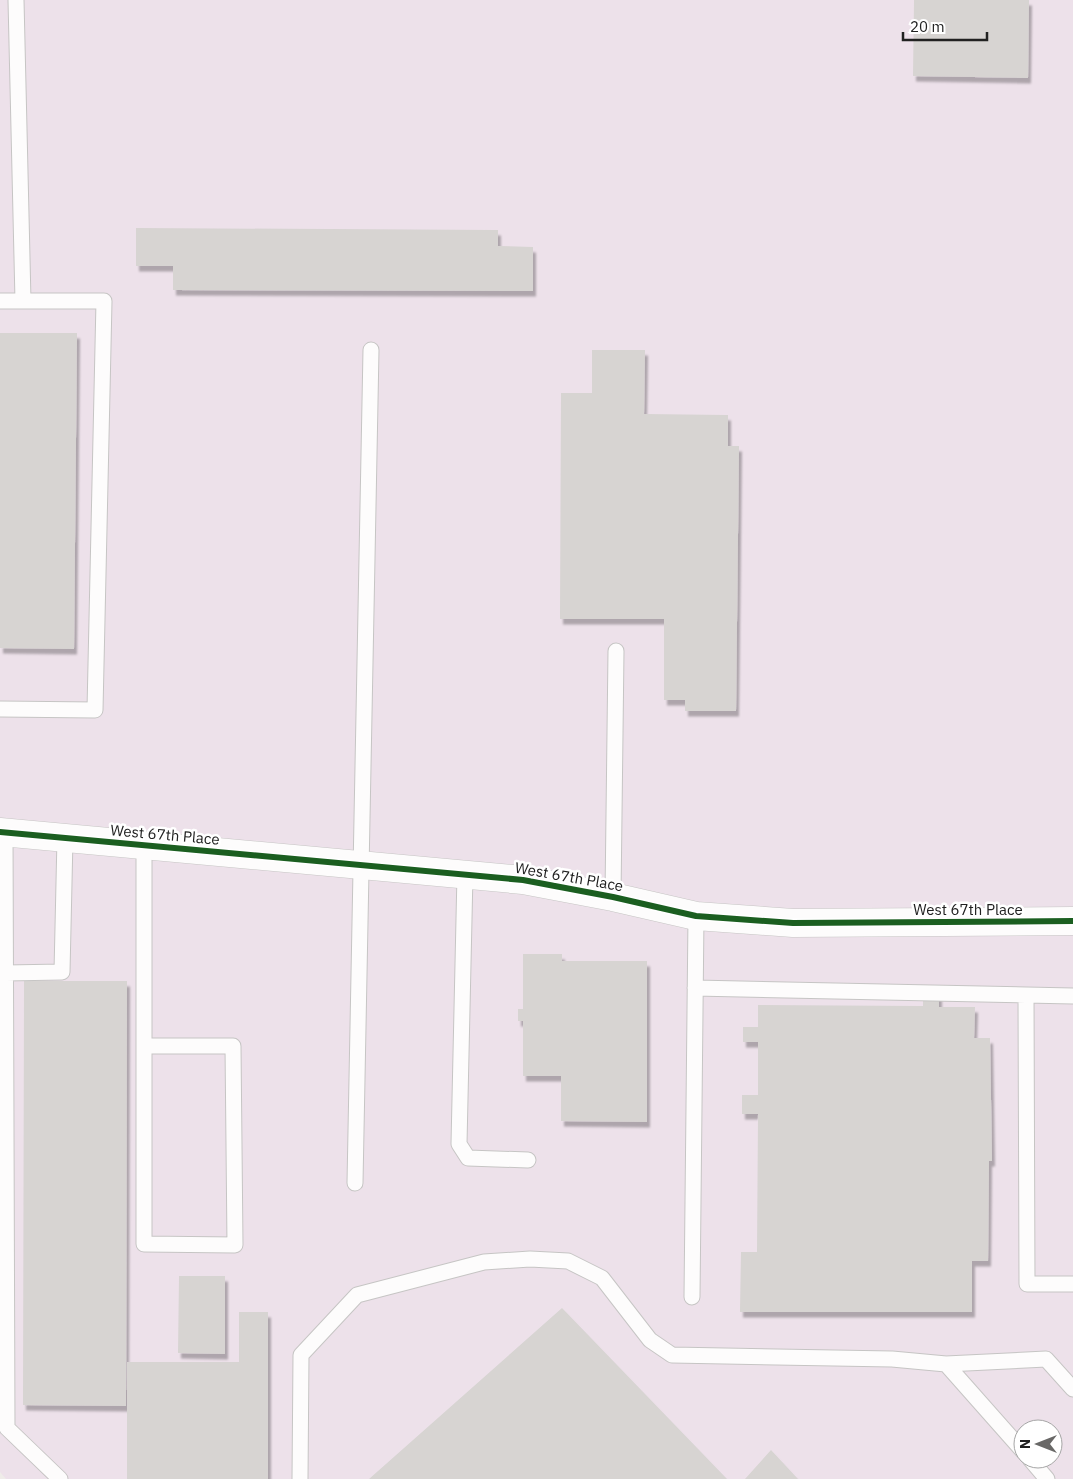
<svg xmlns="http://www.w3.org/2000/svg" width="1073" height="1479" font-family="'IBM Plex Sans',sans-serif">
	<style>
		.industrial { fill: #ede1ea; fill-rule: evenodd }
		.building { fill: #d7d4d2; filter: url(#shadow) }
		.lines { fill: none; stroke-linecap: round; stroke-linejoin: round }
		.lane-casing { stroke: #c6c5c4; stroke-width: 17 }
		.street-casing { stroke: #c6c5c4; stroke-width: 29 }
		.lane { stroke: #fdfcfc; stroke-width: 15 }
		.street { stroke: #fdfcfc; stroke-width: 28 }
		.cycleway-casing { stroke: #fff; stroke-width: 9 }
		.cycleway { stroke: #1b5e20; stroke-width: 6 }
		.labels { text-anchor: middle; stroke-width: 5; stroke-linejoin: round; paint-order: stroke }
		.street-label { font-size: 15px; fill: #212121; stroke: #fff }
	</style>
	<defs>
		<filter id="shadow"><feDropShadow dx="3" dy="5.5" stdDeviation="1" flood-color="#0004"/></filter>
	</defs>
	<rect width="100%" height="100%" fill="#efece9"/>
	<path class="industrial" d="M0,0h1073v1479h-1067l-6,-7zM1023,1429h30v30h-30z"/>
	<path class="building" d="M914,0h115l-1,78 -115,-2z
		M136,228l362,2v16l35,1v44l-360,-1v-24h-37z
		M0,333h77l-3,316 -74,-1z
		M592,350h53l-1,64 84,1v31h11l-3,265h-51v-11h-21v-81h-104l1,-226h31z
		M523,954h39v7h85v161l-86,-1v-45h-38v-55h-5v-12h5z
		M24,981h103l-1,425 -103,-1z
		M923,994h16v13h36l-1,31h16l2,123h-3l-1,100h-16v51h-232l1,-60h16l1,-138h-16v-19h16v-53h-15v-15h15v-22l165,1z
		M179,1276h46v78l-47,-1z
		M562,1308l165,171h-358z
		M239,1312h29v167h-141v-117h112z
		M771,1450l27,29h-53z"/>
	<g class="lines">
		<defs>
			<path id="lane" d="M16,0l7,301
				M0,301h104l-9,409 -95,-1
				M5,833l2,595 53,51
				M144,845v399l91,1 -2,-199h-89
				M465,874l-6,270 9,14 60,2
				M613,897l3,-246
				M6,973l56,-1 3,-134
				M695,988l331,7
				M1073,996l-47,-1 1,289h46
				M355,1183l16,-833
				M692,1297l4,-381
				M946,1364l100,-5 27,30
				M1030,1459l17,20
				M300,1479l1,-124 56,-60 127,-33 46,-3 38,2 34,17 48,62 22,15 220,4 54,5 77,87"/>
			<path id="street" d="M0,832l523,48 90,17 83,19 97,7 280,-2"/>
		</defs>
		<use href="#lane" class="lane-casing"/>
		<use href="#street" class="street-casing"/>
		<use href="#lane" class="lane"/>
		<use href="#street" class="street"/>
		<defs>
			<path id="cycleway" d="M0,832l523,48 90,17 83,19 97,7 280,-2"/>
		</defs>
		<use href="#cycleway" class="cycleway-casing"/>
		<use href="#cycleway" class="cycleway"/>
	</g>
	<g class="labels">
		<g class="street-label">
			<text transform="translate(165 835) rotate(5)" y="5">West 67th Place</text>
			<text transform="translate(569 877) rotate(10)" y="5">West 67th Place</text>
			<text x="968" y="915">West 67th Place</text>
		</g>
	</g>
	<g transform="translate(1038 1444) rotate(270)"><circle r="24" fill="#ffffff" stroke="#a6a6a6"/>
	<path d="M0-4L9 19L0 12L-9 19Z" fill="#696867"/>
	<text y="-8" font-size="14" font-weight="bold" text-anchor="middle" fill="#212121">N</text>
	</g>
	<path d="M903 32v8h84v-8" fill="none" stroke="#212121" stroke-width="2.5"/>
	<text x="910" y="32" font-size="15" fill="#212121" stroke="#ffffff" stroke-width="4" paint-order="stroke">20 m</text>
</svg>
